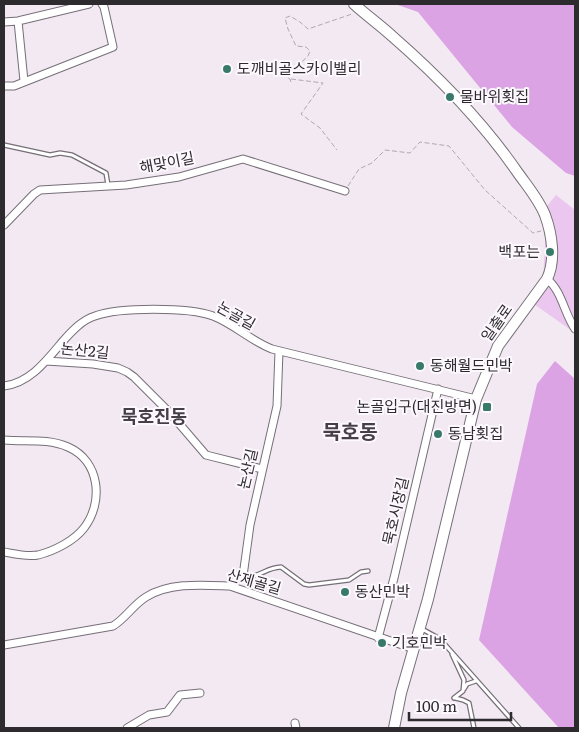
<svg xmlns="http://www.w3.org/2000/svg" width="579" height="732" font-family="Literata,'Noto Sans KR',serif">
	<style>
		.green { fill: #ebc7ef }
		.water { fill: #dba3e3 }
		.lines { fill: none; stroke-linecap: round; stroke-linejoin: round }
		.lane-casing { stroke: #766f77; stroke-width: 5.5 }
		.street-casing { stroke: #766f77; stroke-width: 9 }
		.secondary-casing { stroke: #766f77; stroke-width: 12 }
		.path { stroke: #b0a9b1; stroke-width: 1; stroke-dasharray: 5 2.5; stroke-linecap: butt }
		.lane { stroke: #fff; stroke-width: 3 }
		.street { stroke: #fff; stroke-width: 7 }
		.secondary { stroke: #fff; stroke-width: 10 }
		.poi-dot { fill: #387969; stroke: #fdf8fe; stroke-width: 2 }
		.labels { text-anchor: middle; stroke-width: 4; stroke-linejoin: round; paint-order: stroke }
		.poi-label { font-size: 15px; fill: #2e2b2f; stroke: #fdf8fe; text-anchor: start }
		.street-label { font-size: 15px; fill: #2e2b2f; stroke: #fdf8fe }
		.quarter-label { font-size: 18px; font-weight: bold; fill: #463f47; stroke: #fdf8fe }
		.district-label { font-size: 20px; font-weight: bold; fill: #463f47; stroke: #fdf8fe }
	</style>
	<rect width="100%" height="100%" fill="#f2e9f3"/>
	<path class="green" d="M556,195l19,15v123l-44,-31 12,-18 4,-78z"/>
	<path class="water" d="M395,4h180v172l-9,-3 -54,-46 -94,-115z
		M555,361l20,18v349h-16l-80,-88 58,-256z"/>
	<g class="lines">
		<defs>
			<path id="lane" d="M4,145l46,10 10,-2 12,2 34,18 2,12
				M243,576c18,2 21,-8 38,-9l23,17 5,1 40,-5 12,-8 7,-1
				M422,629l18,10 79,89
				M452,654l12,26 -1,11 -9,7
				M464,689l3,-5 9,-3
				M455,698l8,2 6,3 5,25"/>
			<path id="street" d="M18,21l6,60
				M4,22l14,-1 71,-17
				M4,86h10l99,-39 -9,-40 -2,-3
				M4,225l30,-31 6,-4 86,-5 53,-8 64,-18 102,32
				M547,279c15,12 17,34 28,50
				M46,361l47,3 25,4 9,4 7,5 36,36 36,42 56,14
				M4,386c26,-3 43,-26 59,-45 9,-10 19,-21 32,-25 24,-9 94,-9 118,0 21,8 38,25 59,33l204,50
				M4,440c22,2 43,-2 64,7 32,14 36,55 16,81 -10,13 -30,23 -46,27 -11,2 -23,-1 -34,-3
				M230,586l7,-7 6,-3 7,-51 27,-119 2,-55
				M378,638l16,-60 44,-189
				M4,645l109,-19c13,-8 20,-21 33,-29 24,-15 57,-12 84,-11l184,63
				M295,723l1,5
				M127,728l22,-13 18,-3 13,-17 20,-2"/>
			<path id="secondary" d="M354,4c12,11 26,21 38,32 47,41 91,86 126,137 10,14 21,27 27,42 7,19 11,45 2,64l-49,67 -22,53 -48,200 -27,94 -7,35"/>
		</defs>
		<use href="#lane" class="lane-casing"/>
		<use href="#street" class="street-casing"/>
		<use href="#secondary" class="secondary-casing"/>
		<path class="path" d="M291,79l32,4 -22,31 19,14 17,22
			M291,82l-1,-3 -4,-2 22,-21 2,-5 -4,-4 -10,-1 -8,-17 -3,-11 5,-2 10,6 8,7 44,-15
			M348,186l11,-17 13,-6 13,-13 25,3 10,-11 29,4 36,44 48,43 8,-2"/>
		<use href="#lane" class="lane"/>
		<use href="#street" class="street"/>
		<use href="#secondary" class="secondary"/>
	</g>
	<g class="poi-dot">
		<circle cx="227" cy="69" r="5"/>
		<circle cx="450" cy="97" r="5"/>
		<circle cx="550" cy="252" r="5"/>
		<circle cx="420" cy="366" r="5"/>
		<rect x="482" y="402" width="10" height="10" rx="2.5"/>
		<circle cx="438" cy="434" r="5"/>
		<circle cx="345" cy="592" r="5"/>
		<circle cx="382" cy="643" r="5"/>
	</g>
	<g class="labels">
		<g class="poi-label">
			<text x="237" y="74">도깨비골스카이밸리</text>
			<text x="460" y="102">물바위횟집</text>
			<text x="540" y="257" text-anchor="end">백포는</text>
			<text x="430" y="371">동해월드민박</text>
			<text x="477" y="412" text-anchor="end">논골입구(대진방면)</text>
			<text x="448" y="439">동남횟집</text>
			<text x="355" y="597">동산민박</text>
			<text x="392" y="648">기호민박</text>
		</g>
		<g class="street-label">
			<text transform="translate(167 163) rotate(-11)" y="5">해맞이길</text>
			<text transform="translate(236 316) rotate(29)" y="5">논골길</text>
			<text transform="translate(497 323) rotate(-55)" y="5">일출로</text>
			<text transform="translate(85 351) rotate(6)" y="5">논산2길</text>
			<text transform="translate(248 469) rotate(-77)" y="5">논산길</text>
			<text transform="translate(396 511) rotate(-77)" y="5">묵호시장길</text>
			<text transform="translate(254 582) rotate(16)" y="5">산제골길</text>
		</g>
		<g class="quarter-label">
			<text x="154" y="423">묵호진동</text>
		</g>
		<g class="district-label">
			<text x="350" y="439">묵호동</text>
		</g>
	</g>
	<rect width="579" height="732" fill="none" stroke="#2e2b2f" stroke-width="10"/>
	<path d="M409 712v8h102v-8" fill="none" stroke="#2e2b2f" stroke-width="2.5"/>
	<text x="416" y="712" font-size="15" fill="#2e2b2f" stroke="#fdf8fe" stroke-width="4" paint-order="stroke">100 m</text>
</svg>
